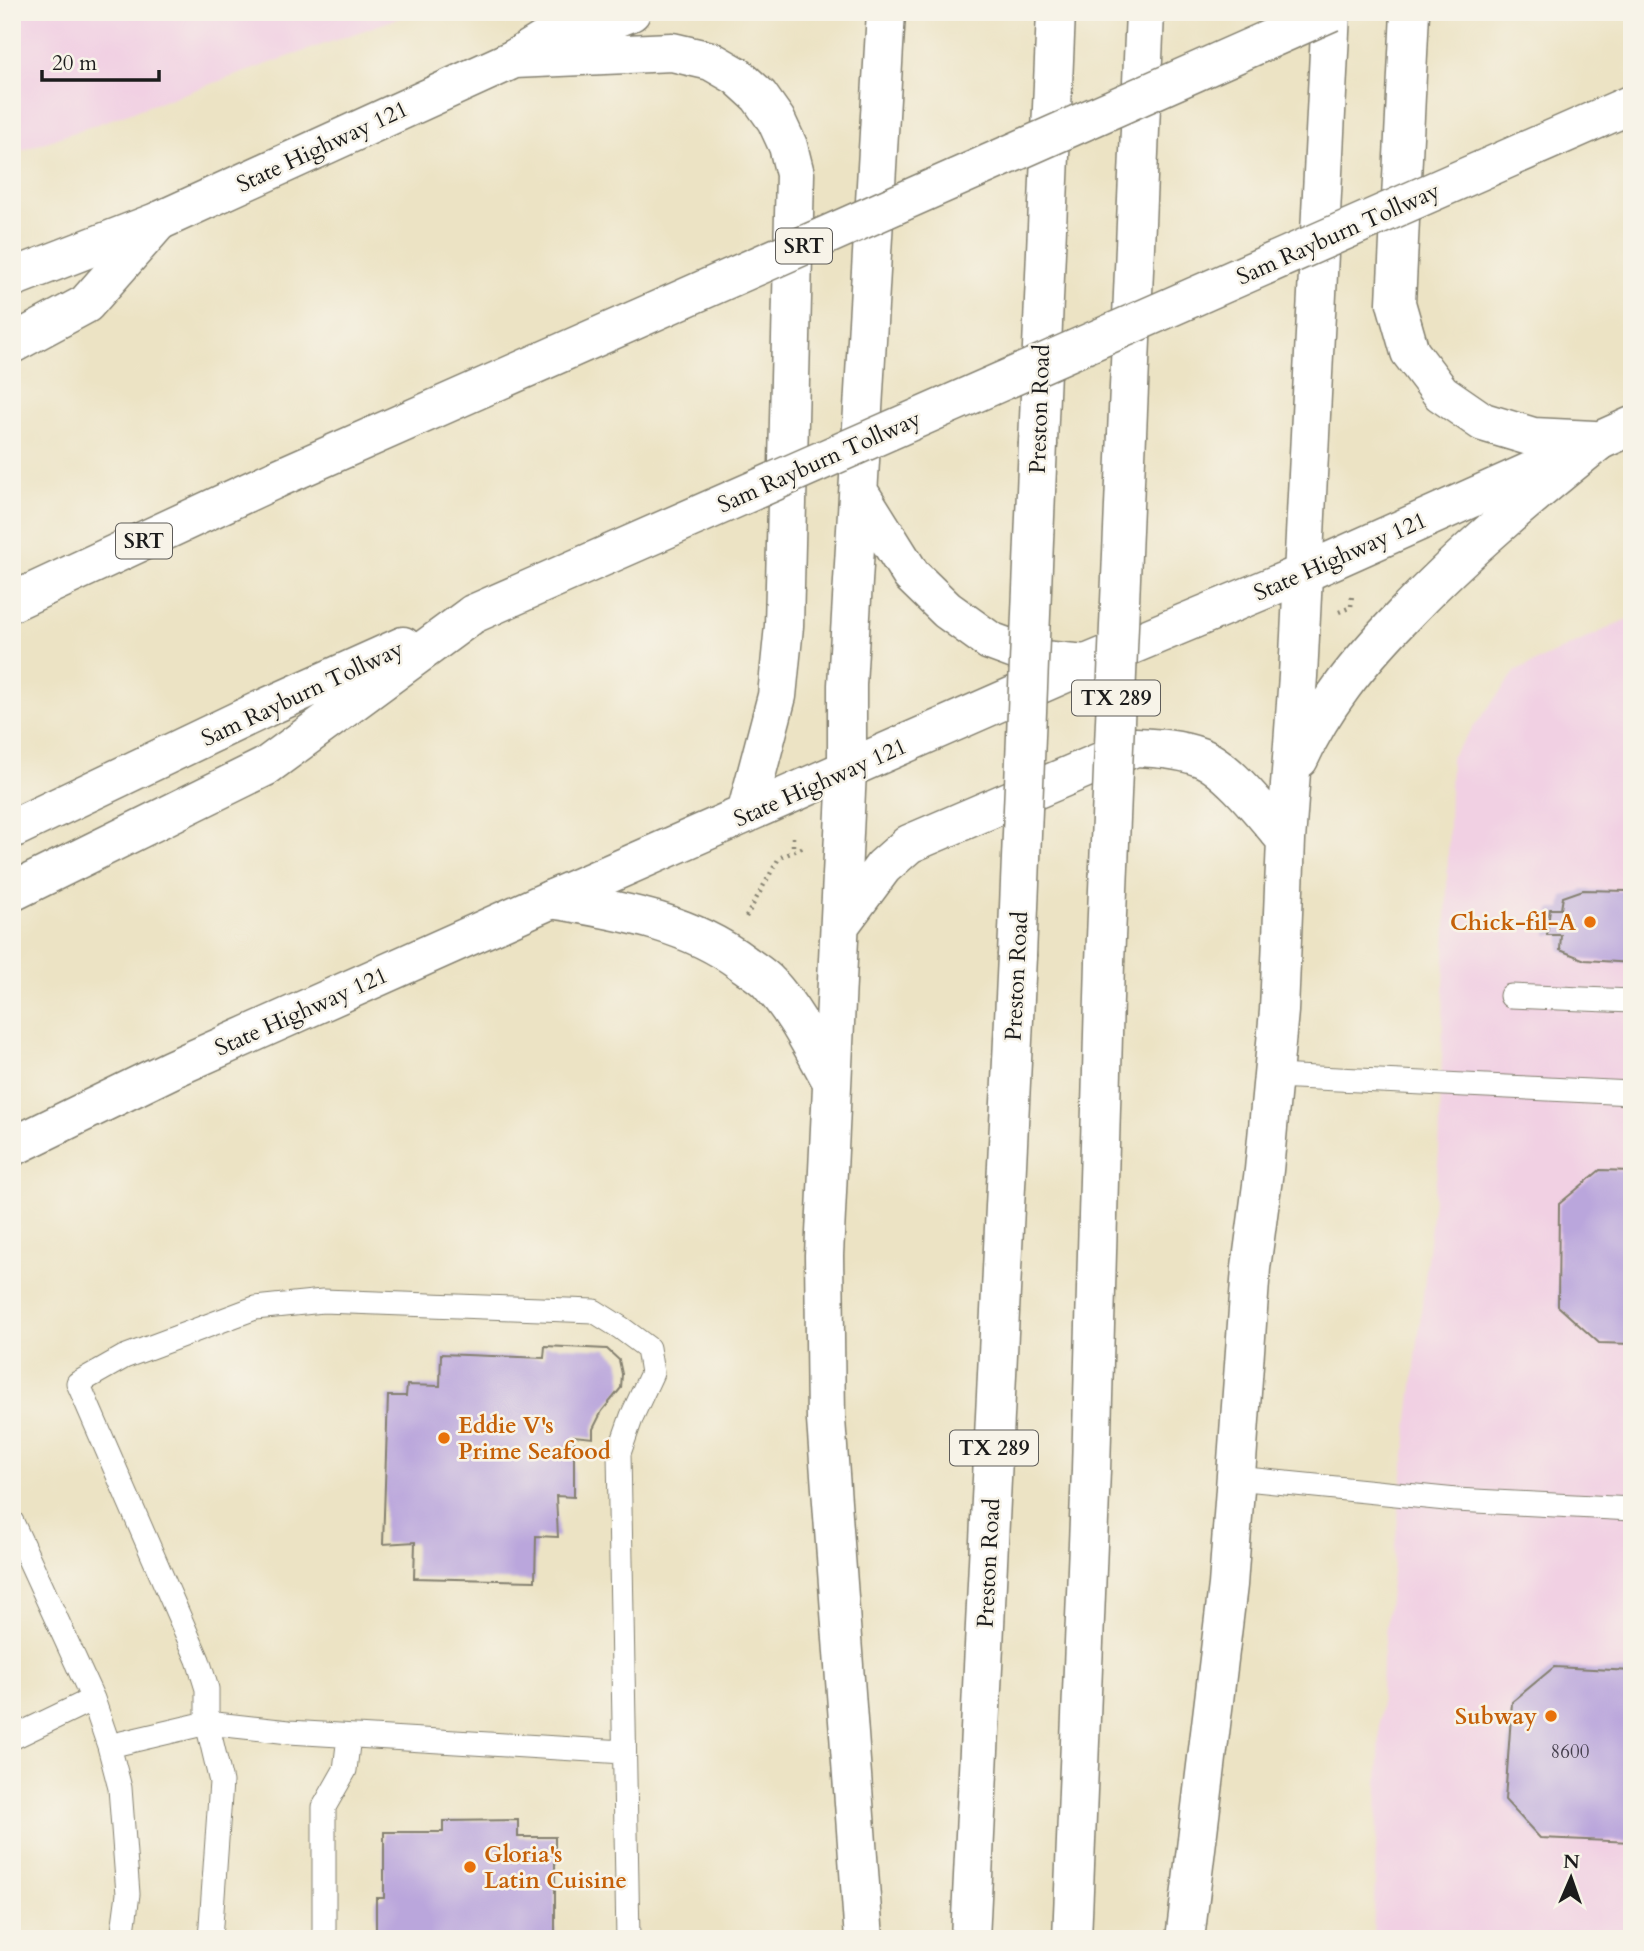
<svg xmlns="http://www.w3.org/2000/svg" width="1644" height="1951" font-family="Cardo,serif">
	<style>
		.built { fill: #f1d0e3 }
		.building { fill: #baa6dc }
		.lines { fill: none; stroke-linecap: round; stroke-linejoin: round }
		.lane-casing { stroke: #848070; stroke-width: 25 }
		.secondary-casing { stroke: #848070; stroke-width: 41 }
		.primary-casing { stroke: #848070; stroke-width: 41 }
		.highway-casing { stroke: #848070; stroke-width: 41 }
		.path { stroke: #848070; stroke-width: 4.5; stroke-dasharray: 2 5; stroke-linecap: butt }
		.lane { stroke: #fff; stroke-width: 23 }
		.secondary { stroke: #fff; stroke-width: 38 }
		.primary { stroke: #fff; stroke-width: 38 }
		.highway { stroke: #fff; stroke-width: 38 }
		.primary-bridge-casing { stroke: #848070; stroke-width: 41; stroke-linecap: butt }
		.highway-bridge-casing { stroke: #848070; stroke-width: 41; stroke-linecap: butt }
		.primary-bridge { stroke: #fff; stroke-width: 38 }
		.highway-bridge { stroke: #fff; stroke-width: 38 }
		.food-dot { fill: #e8710a; stroke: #f7f3e8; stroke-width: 2.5 }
		.labels { text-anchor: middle; stroke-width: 5; stroke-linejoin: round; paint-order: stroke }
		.number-label { font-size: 19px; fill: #443e4c }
		.shield { fill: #f7f3e8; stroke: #5e5c59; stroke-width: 2 }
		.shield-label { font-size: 21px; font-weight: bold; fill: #1c1c1c }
		.street-label { font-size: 23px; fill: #1c1c1c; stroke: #f7f3e8 }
		.food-label { font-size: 23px; font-weight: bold; fill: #c56008; stroke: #f7f3e8; text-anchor: end }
	</style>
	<rect width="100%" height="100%" fill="#f7f3e8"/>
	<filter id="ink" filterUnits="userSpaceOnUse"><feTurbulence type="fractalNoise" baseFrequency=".0143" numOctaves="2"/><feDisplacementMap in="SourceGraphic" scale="14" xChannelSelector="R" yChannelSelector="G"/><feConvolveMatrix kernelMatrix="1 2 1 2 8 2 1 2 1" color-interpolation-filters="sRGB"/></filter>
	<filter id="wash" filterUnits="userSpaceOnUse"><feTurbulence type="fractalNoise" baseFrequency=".00686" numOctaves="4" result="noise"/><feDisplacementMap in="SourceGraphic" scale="28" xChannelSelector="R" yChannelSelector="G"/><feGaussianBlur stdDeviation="1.57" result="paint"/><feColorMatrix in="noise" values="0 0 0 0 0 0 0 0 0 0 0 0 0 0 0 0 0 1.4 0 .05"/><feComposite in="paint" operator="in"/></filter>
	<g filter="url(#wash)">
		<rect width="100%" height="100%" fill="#ece3c4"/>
		<path class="built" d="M12,12h404l-404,142z
			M1632,617v1322h-259l9,-278 57,-508 12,-396 65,-86z"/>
		<g id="blocks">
			<path class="building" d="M1629,885l3,1v77l-47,-3 -25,-10 1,-15h-14l3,-26h11l2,-12 20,-7 45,1z
				M1600,1170l32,1v173l-33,-1 -41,-37 1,-102z
				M545,1346l62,3 12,11 3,14 -1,14 -19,23 -9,18v9l-19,-2v61l-18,-1 2,41 -22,-1 -1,45 -121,-3 1,-36 -32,2 5,-148h18l1,-11 33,1 1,-32 103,4z
				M1554,1667l78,4v171l-92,-4 -35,-38 7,-98z
				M518,1820v17h37v102h-179v-41h8v-66h59v-11z"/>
		</g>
	</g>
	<g filter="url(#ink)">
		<use href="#blocks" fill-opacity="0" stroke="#848070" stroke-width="2"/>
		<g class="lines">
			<defs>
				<path id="lane" d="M1511,996l121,5
					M1274,1076l358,17
					M1236,1478l220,22 176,9
					M12,1522l81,177 16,47 11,42 8,106 -6,45
					M12,1738l81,-39
					M109,1746l98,-23v-34l-9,-29 -120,-277 46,-26 131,-49 68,-7 271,10 27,17 27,20 4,25 -20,43 -13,37 9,486
					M210,1939l11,-157 -14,-59 82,9 335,20
					M324,1939v-132l21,-37 4,-34"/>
				<path id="secondary" d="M1410,12l-14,291 14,49 31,41 42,29 50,15 61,3
					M514,59l158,-7 39,9 26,15 22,20 17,24 12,26 7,28 -11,452 -7,70 -31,118
					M12,278l147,-57 355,-162 117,-47
					M12,1147l160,-78 380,-170 534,-235 216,-90 330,-148"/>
				<path id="primary" d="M514,59l76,-47
					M1127,434l18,-422
					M1038,443l18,-431
					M859,492l52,83 36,35 43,31 52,19 44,4
					M1299,759c24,-54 61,-98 102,-141 61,-65 129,-121 198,-177
					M552,899c67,12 135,22 191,64 8,6 19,12 26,20 26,28 44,65 63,99
					M840,925l43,-58 26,-23 226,-97c22,1 44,2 65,10 28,10 66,60 86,83
					M864,1939l-38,-519 -2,-165 23,-485v-85l39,-673
					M970,1939l47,-983
					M1072,1939l19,-469 14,-508
					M1185,1939l43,-354 23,-317 13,-98 15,-159 7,-171 12,-164 33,-664"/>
				<path id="highway" d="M12,344l74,-40 73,-83
					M12,602l264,-123
					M12,829l253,-121 138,-62
					M12,892l253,-125 208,-153"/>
			</defs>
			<use href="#lane" class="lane-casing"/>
			<use href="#secondary" class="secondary-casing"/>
			<use href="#primary" class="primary-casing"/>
			<use href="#highway" class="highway-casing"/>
			<path class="path" d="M1339,612l12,-5 1,-13
				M793,837v14
				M746,917l33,-59 27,-12"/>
			<use href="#lane" class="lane"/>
			<use href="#secondary" class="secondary"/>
			<use href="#primary" class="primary"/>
			<use href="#highway" class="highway"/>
			<defs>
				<path id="primary-bridge" d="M1017,956l21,-513
					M1105,962l22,-528"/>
				<path id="highway-bridge" d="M276,479l1055,-467
					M473,614l1159,-510"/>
			</defs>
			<use href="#primary-bridge" class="primary-bridge-casing"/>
			<use href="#highway-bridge" class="highway-bridge-casing"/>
			<use href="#primary-bridge" class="primary-bridge"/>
			<use href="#highway-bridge" class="highway-bridge"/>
		</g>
	</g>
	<g class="food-dot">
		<circle cx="1590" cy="922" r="7"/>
		<circle cx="444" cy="1438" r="7"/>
		<circle cx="1551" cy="1716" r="7"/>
		<circle cx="470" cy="1867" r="7"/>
	</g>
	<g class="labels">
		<g class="number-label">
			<text x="1570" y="1758">8600</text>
		</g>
		<g class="shield">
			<rect x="776" y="228.5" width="56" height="35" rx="5"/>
			<rect x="116" y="523.5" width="56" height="35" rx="5"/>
			<rect x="1072" y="680.5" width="88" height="35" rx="5"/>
			<rect x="950" y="1430.5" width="88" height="35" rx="5"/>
		</g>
		<g class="shield-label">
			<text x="804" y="253">SRT</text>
			<text x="144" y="548">SRT</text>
			<text x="1116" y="705">TX 289</text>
			<text x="994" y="1455">TX 289</text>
		</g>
		<g class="street-label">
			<text transform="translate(322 146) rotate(-25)" y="8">State Highway 121</text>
			<text transform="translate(1338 233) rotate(-24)" y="8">Sam Rayburn Tollway</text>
			<text transform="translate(1039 409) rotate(-88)" y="8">Preston Road</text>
			<text transform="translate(819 461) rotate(-24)" y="8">Sam Rayburn Tollway</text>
			<text transform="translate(1340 556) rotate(-24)" y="8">State Highway 121</text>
			<text transform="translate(302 693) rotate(-25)" y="8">Sam Rayburn Tollway</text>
			<text transform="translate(820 782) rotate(-24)" y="8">State Highway 121</text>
			<text transform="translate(1016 976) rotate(-87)" y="8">Preston Road</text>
			<text transform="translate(301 1011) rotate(-24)" y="8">State Highway 121</text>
			<text transform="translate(988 1563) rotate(-87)" y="8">Preston Road</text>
		</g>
		<g class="food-label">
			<text x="1576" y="930">Chick-fil-A</text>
			<text x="458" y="1433" text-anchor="start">Eddie V's<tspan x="458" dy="26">Prime Seafood</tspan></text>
			<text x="1537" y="1724">Subway</text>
			<text x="484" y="1862" text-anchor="start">Gloria's<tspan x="484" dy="26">Latin Cuisine</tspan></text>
		</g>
	</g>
	<rect width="1644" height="1951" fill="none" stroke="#f7f3e8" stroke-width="42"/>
	<g transform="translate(1571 1878) rotate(2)" stroke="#f7f3e8" stroke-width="5" paint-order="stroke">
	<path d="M0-5L12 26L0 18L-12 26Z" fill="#1c1c1c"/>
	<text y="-10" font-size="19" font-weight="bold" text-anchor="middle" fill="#1c1c1c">N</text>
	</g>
	<path d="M42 70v10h117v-10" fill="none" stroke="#1c1c1c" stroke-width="3.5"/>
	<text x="52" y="70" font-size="21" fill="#1c1c1c" stroke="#f7f3e8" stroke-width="5" paint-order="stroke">20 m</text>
</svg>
